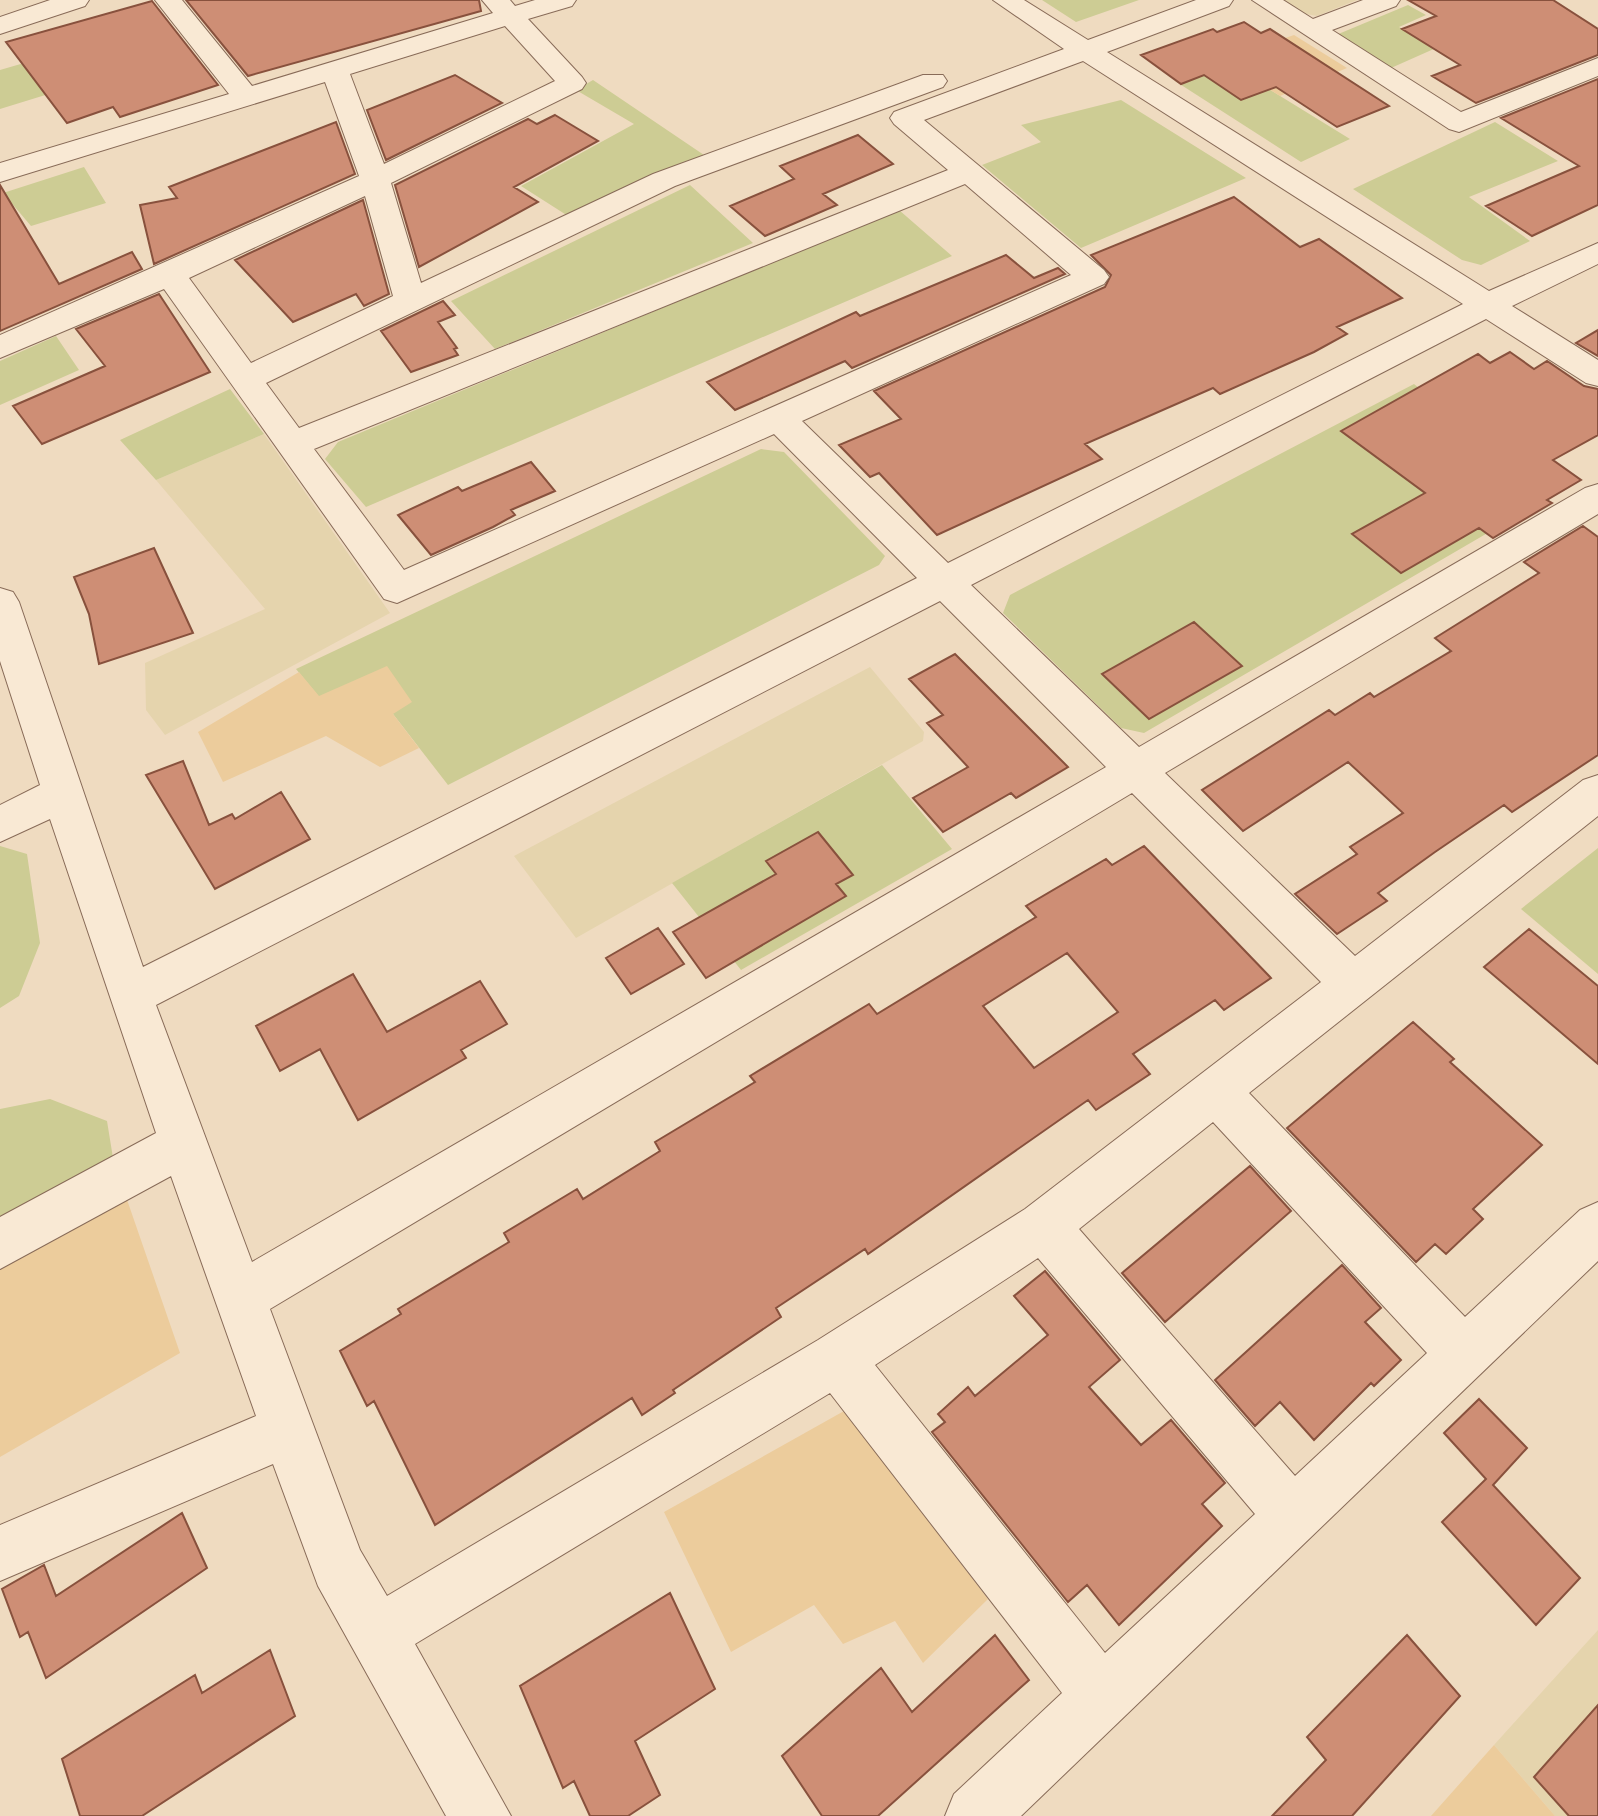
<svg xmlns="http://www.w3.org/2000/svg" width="1598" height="1816" font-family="Bitter,serif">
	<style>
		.farmland { fill: #e5d4ad }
		.green { fill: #cdcc94 }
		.sand { fill: #eccc9c }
		.building { fill: #ce8e75; stroke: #88513d; stroke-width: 2; fill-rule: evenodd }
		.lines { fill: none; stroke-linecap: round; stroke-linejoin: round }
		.minor-casing { stroke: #886b58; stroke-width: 2 }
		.minor { fill: #f9e9d4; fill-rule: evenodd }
	</style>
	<rect width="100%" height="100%" fill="#efdbc0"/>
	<path class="farmland" d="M1282,0h75l-40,16 -16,-3z
		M264,434l126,179 -225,122 -19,-25 -1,-47 120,-54 -109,-129z
		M870,667l54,65 -1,9 -347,197 -62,-82z
		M1598,1630v186h-43l-61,-71z"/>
	<path class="green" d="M1042,0h97l-63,22z
		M1408,5l18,10 -27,12 37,21 -45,20 -55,-33z
		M79,47l15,33 -94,29v-39z
		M1222,60l128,79 -49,23 -126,-81z
		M593,80l111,75 -136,61 -47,-30 113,-62 -58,-34z
		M1121,100l125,78 -165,70 -99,-83 59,-23 -20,-17z
		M1495,122l63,39 -89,36 61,44 -49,24 -19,-5 -109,-71z
		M84,167l22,36 -75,23 -28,-33z
		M690,185l63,58 -258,106 -44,-48z
		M899,210l53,46 -586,251 -41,-48 13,-17z
		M56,336l23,34 -79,35v-44z
		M1414,384l60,49 29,91 -359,209 -23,-5 -118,-115 7,-18z
		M230,389l34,45 -108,46 -36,-40z
		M761,449l23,3 101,104 -6,9 -431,220 -55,-71 -74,-17 -23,-28z
		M882,765l70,84 -211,121 -69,-87z
		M0,846l27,8 13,89 -21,53 -19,12z
		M1598,848v126l-77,-65z
		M50,1099l57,22 6,37 -113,59v-108z"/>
	<path class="sand" d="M1294,35l53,33 -67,28 -58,-36z
		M387,666l25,36 -19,12 26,34 -39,19 -54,-31 -103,46 -25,-50 101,-60 20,24z
		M124,1191l56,162 -180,104v-200z
		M844,1411l144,188 -65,64 -28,-42 -52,23 -29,-39 -83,47 -67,-140z
		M1494,1745l61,71h-124z"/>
	<path class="building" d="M186,0h293l2,11 -233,65z
		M1408,0h145l45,29v26l-122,48 -44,-27 28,-11 -58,-36 34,-13z
		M152,1l66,84 -98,32 -7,-10 -46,16 -61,-81z
		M1244,22l17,11 9,-4 119,77 -52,21 -61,-40 -35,13 -37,-25 -23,9 -40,-29 72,-26 4,3z
		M455,75l47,28 -116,57 -19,-50z
		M1598,79v126l-66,31 -46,-30 93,-40 -78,-48z
		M555,115l43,26 -84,46 24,15 -119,65 -24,-82 133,-66 9,5z
		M336,122l19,52 -201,90 -14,-59 37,-7 -8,-11z
		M858,135l35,29 -70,30 14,11 -72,31 -35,-30 64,-27 -14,-13z
		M0,185l59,99 73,-32 10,17 -142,62z
		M1234,197l66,50 19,-8 83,59 -65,29 10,7 -33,18 -94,42 -7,-6 -128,56 17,15 -165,76 -58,-62 -9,4 -31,-32 62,-26 -27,-28 231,-104 6,-12 -20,-20z
		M363,200l26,94 -25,12 -8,-12 -63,28 -58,-62z
		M1006,255l28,23 24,-10 7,6 -213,94 -7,-7 -110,49 -28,-28 149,-70 4,4z
		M159,294l51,78 -168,72 -29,-38 92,-40 -29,-37z
		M443,301l12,14 -17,7 19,26 -3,1 4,6 -47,17 -30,-41z
		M1598,330v26l-22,-13z
		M1510,352l24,17 13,-8 37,25 14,3v46l-45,25 28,20 -34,20 5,3 -59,35 -14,-10 -78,45 -49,-39 73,-41 -84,-62 137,-77 12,9z
		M531,462l24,29 -44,19 4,5 -22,12 -62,28 -33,-40 60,-28 4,4z
		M1583,526l15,11v218l-86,57 -8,-7 -69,47 -57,41 9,8 -50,33 -42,-40 62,-40 -7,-7 53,-34 -55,-51 -105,69 -41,-41 127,-80 6,5 35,-22 4,4 77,-46 -16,-13 104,-65 -15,-11z
		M154,548l39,85 -94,31 -10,-50 -15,-37z
		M1194,622l48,44 -93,53 -47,-45z
		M955,654l113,113 -52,31 -5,-5 -68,39 -30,-34 55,-31 -41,-44 16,-8 -34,-36z
		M183,761l26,64 23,-11 3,5 46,-27 29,47 -95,50 -69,-114z
		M818,832l35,43 -17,9 10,12 -140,82 -33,-46 103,-58 -10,-13z
		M1144,846l127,132 -47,32 -9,-10 -82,54 17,20 -54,36 -8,-10 -220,154 -3,-5 -89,59 5,9 -108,73 2,3 -33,22 -10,-17 -197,127 -61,-124 -7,5 -27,-55 61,-37 -3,-5 111,-67 -5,-9 73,-44 6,10 77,-48 -5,-9 100,-60 -5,-6 119,-72 8,10 159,-97 -10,-11 80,-47 6,6zM1067,953l51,59 -84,56 -51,-62z
		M658,928l26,36 -53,30 -25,-36z
		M1529,929l69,57v78l-114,-97z
		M353,974l34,58 93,-51 27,43 -46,26 5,8 -108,62 -38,-71 -40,22 -24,-45z
		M1413,1022l41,37 -4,3 92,83 -69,64 10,10 -37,35 -11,-10 -19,18 -129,-134z
		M1250,1166l41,45 -126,111 -43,-49z
		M1342,1265l39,43 -16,14 36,38 -27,26 -3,-3 -57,57 -34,-38 -25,24 -40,-46z
		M1045,1271l75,89 -31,27 52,58 30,-25 54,63 -23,21 20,22 -103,99 -32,-40 -19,17 -136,-170 13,-10 -7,-8 30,-27 7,9 73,-61 -34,-39z
		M1479,1399l48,49 -34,37 87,93 -44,47 -94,-103 44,-43 -42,-46z
		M182,1513l25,55 -161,110 -18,-46 -8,5 -18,-48 42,-24 12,31z
		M670,1593l45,96 -80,52 25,54 -32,21h-38l-16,-35 -11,7 -43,-102z
		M995,1635l34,45 -151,136h-56l-40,-60 99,-88 31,44z
		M1407,1635l53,61 -108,120h-80l54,-56 -19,-23z
		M270,1650l25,66 -153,100h-62l-18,-57 133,-84 7,18z
		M1598,1705v111h-29l-35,-39z"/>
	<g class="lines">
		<defs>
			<path id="minor" d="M50,0h39l-4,6 -85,28v-17z
				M155,0h27l70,86 241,-73 -11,-13h28l5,6 20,-6h41l-4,6 -44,13 54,58 4,6 -4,6 -191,94 30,100 232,-109 270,-99h20l4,6 -4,6 -268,99 -409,197 33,45 649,-258 -54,-46 -4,-6 4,-6 170,-63 -71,-49h31l64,40 108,-40h37l-4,6 -122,46 382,239 109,-48v21l-86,42 86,54v26l-12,-3 -100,-64 -515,266 168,162 446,-259 13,-4v30l-433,259 190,183 228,-176 15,-5v41l-349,277 216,224 115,-107 18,-8v59l-577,555h-76l9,-22 108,-101 -232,-300 -415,251 96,172h-65l-128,-230 -45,-122 -273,117v-56l256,-109 -85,-240 -171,93v-52l156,-84 -106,-314 -50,23v-37l40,-20 -40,-124v-73l13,4 6,10 124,365 774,-389 -143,-144 -377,169 -13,-4 -220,-310 -164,69v-23l359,-159 -34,-94 -325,100v-19l229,-69zM505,26l50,55 -171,83 -34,-90zM1083,61l380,243 -515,259 -146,-142 302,-137 5,-7 -5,-7 -180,-150zM965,184l106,91 -667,295 -90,-121zM365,196l28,100 -142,67 -62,-85zM940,601l166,166 -854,495 -96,-257zM1132,793l189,189 -296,227 -207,131 -431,256 -27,-46 -90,-241zM1213,1122l214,231 -132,123 -216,-247zM1038,1258l217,256 -150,139 -230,-288z
				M1252,0h31l30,19 50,-19h37l-4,6 -64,24 129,82 137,-54v18l-139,56 -10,-3z"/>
		</defs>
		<use href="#minor" class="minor-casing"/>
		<use href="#minor" class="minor"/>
	</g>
</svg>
